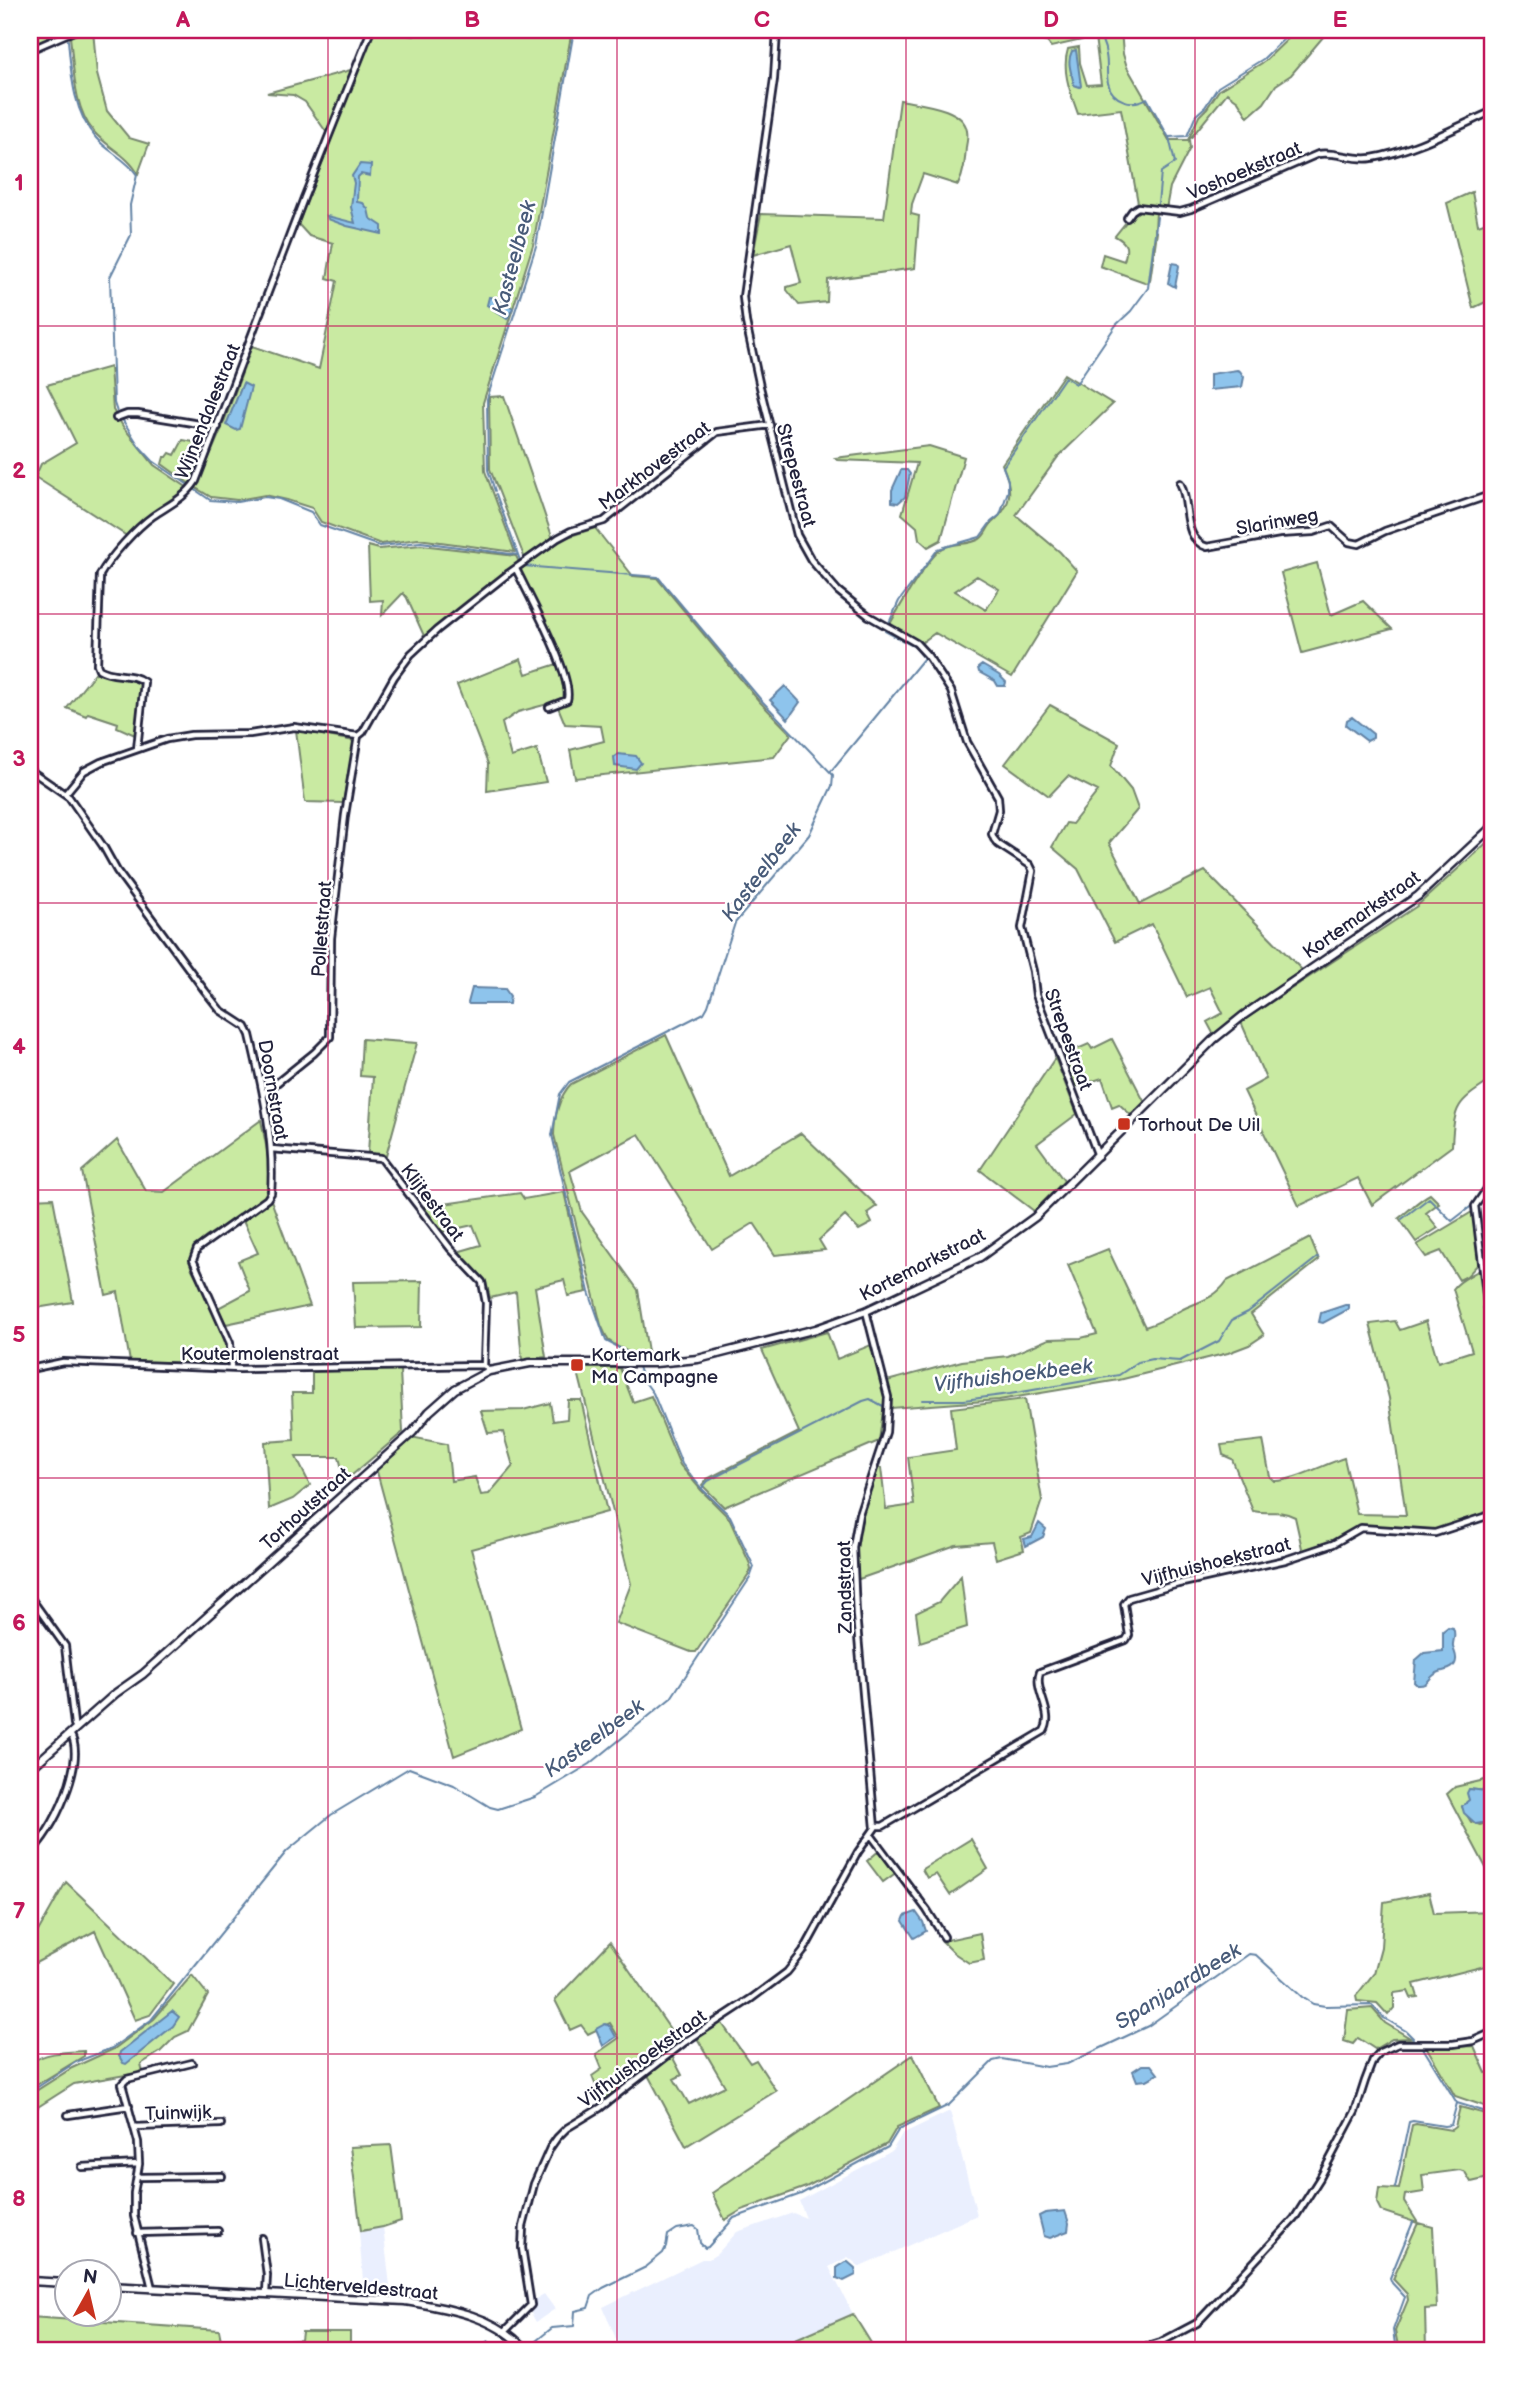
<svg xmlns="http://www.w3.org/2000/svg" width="1523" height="2381" font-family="'Balsamiq Sans',sans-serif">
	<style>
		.built { fill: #eaeffe }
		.green { fill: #c9eaa2; stroke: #76866e; stroke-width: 2; fill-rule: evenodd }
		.water { fill: #8ec4ec; stroke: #6383a5; stroke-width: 2 }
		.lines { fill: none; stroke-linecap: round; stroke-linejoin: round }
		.stream { stroke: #6383a5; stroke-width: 2 }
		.street-casing { stroke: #22223b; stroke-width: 10 }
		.secondary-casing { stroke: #22223b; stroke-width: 11 }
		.street { stroke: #fff; stroke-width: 4.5 }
		.secondary { stroke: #fff; stroke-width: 6 }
		.grid { fill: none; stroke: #c2185b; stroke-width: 2; stroke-opacity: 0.55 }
		.poi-dot { fill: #c8321e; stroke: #fff; stroke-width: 2.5 }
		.labels { text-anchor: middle; stroke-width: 5; stroke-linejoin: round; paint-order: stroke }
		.street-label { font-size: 19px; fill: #22223b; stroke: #fff }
		.poi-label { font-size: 19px; fill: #22223b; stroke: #fff; text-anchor: start }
		.water-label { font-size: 21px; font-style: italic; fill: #485b79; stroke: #fff }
		.neatline { fill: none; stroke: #c2185b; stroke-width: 2.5 }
		.grid-label { font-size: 23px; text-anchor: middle; font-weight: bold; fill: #c2185b }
	</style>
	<rect width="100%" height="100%" fill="#fff"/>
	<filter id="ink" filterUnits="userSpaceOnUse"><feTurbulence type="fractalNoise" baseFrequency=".0143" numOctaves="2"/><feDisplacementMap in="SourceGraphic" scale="14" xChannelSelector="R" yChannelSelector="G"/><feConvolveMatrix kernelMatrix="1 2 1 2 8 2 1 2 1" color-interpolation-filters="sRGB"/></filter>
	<g filter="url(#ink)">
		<path class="built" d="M950,2111l27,104 -117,52 -12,-10 -19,10 24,47 -85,37h-147l-18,-44 99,-48h7l8,-5 20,-22 56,-19 13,5 -7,-17 93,-50 10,-17z
			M383,2227l8,67 -27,-1 -5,-61z
			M544,2294l11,15 -19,13 -5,-9 3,-13z"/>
		<path class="green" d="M30,30h28l4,3 -32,13z
			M85,30h8l4,44 10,37 22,27 20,6 -11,30c-9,-18 -31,-27 -44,-42 -21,-24 -20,-65 -24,-95z
			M415,30h157l-39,215 -50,158 2,68 30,81 -97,-13 -37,5 -60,-22 -9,-14 -25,-8 -22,-5 -28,5 -26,-3 -15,-9 25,-58 31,-84 67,23 18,-88 -10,-3 6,-35 -24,-7 -11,-12 76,-193 40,5z
			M1038,30h83l2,24 4,13 42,73h19l11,-24 8,-8 12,-18 46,-29 32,-31h32l-38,45 -15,10 -12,18 -16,14 -10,-16 -11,-8 -38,47 1,8 -20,39 -4,22 -19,-2 -9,-4 -17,-94 -43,5c-7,-20 -17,-43 -10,-65l11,-2 1,16 7,22 14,-1 -6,-47 -44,10 -4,-5 -10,-2z
			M354,69l-27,64 -22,-31 -12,-7 -26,-2z
			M900,100c19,4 64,7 67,31 1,5 0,11 -1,16 -1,14 -2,26 -8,38l-35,-11 -11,30 -1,10 8,2 -4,52 -87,12 -1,22 -28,3 -12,-15v-3l14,-4 -10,-39 -38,11 8,-41 123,4z
			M1472,192l6,33 15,-5v167l-4,-8c1,-25 7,-54 -1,-78l-15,7 -26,-105z
			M1146,209l10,2 -1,20 2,1 -7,49 -3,2 -47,-17 3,-12 21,7c4,-13 4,-18 -9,-25l20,-25z
			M110,367l3,43 11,18 30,37 34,23 -6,7 -34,22 -21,19 -92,-59 6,-13 35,-21 -29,-58z
			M1064,374l49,30 -55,53 -42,58 44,37 17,19 -65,106 -77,-44 -14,10 -31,-19c9,-16 38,-68 53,-76 11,-5 26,-3 37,-9 6,-4 8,-13 13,-17 21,-18 19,-35 9,-58zM977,576l22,13 -13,21 -31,-19z
			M504,396l49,143 -28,20 -35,-90 -1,-72z
			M183,440l26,5 -18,40 -29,-21 2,-7h3l3,-4 5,2z
			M929,446l35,11 -23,83 -13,7 -9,-8 -2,-12 -15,-13 15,-51 -80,-3 -2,-2z
			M595,528l38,48 24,2 102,123 32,33 -17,23 -199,21 -5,-28 34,-9 -3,-15 -36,-2 -7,-17 13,-6c3,-32 -36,-100 -51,-131l41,-31z
			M421,545l95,11 3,6 -95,74 -17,-38 -4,-5 -21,22 1,-15 -13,1 -2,-55 11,3z
			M1317,563l14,52 32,-14 29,28 -90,24 -21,-80z
			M521,659l5,15 31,-10 8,30 -2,6 -45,12 -16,11 9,34 26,-8 9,33 -59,9 1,-27 -31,-79z
			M95,673c14,5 35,3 46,12l-6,50 -18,-8 1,-4 -30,-10 -2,3 -19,-8z
			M1050,705l69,38 -8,23 20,24 7,19 -29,34 31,61 65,-33 97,99 -88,65 -7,-13 16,-9 -13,-26 -23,10 -35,-73 -37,18 -37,-73 -26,-22 14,-24 6,1 26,-33 -30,-15 -19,20 -44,-32z
			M296,730l58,11 -11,62 -38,-1z
			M1493,837v242c-35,23 -39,24 -41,67l-80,59 -14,-27 -59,28 -55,-115 22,-12 -25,-57 176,-116z
			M666,1035l63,141 72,-43 76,73 -10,7 5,10 -13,7 -14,-14 -26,24 6,10 -50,5 -21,-32 -42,26 -73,-115 -69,37 12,41 56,78 11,68h-8l-23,-11 -10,-7 -7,-15 -47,-190c0,-17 5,-39 17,-51z
			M362,1039l55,4 -31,113 -18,-3 5,-76 -13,-1z
			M1112,1039l33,64 -13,13 -13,-12 -7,3 -10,-29 -30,10 -11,-32 28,-12 3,5z
			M1055,1058l22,56 -40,30 27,37 -30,30 -54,-41z
			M261,1120c4,22 12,49 6,70 -8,31 -83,39 -76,77 15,30 36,62 37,96l-98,-1 -12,-70 -12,3 -24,-124 35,-31 29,51 18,1z
			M564,1192l23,100 -19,4 -4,-16 -29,7 11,70 -24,3 -6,-68 -26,6 -4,-16 -29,-30 24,-7 -8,-20 -31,7 -19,-25 97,-14 4,6z
			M1430,1194l9,9 -13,10 12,15 -22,14 -17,-24c11,-8 19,-18 31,-24z
			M53,1198l20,104 -43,7v-110z
			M271,1200l39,106 -84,18 -8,-16 32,-17 -12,-30 20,-8 -15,-33z
			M1472,1212l5,16 4,33 -14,15 -8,4 -18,-29 -15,6 -9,-12z
			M1310,1238l9,22 -68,54 13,21 -15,10 -21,8 -109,27 -120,20 -108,8 -4,-27 75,-20 46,-5 41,-17 32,-1 16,-4 -29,-69 40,-16 37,78c15,-5 22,-9 36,-17 18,-9 34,-11 46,-29z
			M1481,1269l12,109v135l-60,19 -70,-6 -21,13 -39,14 -8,-36c-19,-9 -24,-2 -42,-6l-21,-52 -9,-4 -2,-10 42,-5 7,37 4,4c17,1 51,-17 70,-23l13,56 49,1 -17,-117 -19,-74 25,-3 5,9 26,-9 12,41 34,-11 -19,-62c5,-8 19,-14 28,-20z
			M422,1281l-1,46 -65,1 -3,-46z
			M827,1332l10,27 34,-14 14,51 -6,45 -155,66 -22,-22 5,-6 92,-47 -37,-82z
			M577,1368h43l13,34 18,-6 29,69 21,25 28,28 21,46 1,6 -3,6 -52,76h-5l-75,-29 15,-39z
			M312,1369l88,1 3,62 -58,49 -6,-24h-43l14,28 -17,14 -24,10 -4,-67 29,-2 -2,-47h20z
			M1025,1399l17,101 -11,33 -10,4 3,13 -28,9 -4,-17 -36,3 -100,35c-1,-44 8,-71 20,-112h5l5,41 28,-4 -6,-48 48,-7 -5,-42z
			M568,1400h13l26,112 -136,37 50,180 -67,27 -78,-288 35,-31 36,7 4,37 24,-4 6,18 8,-1 24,-28 -10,-34 -15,1 -7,-22 42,-1 27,-7 3,18 14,-2z
			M961,1576l6,51 -47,15 -4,-29 23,-11z
			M1493,1778v27l-7,-14 -17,-2v11l-7,7 9,15 9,3 13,-4v60l-46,-87 8,-7z
			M971,1839l17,30 -38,26 -14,-21 -9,4 -5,-9z
			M880,1850l17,22 -14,10 -16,-21z
			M66,1882l107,102 -23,31 -15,5 -40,-89 -65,35v-29l2,5z
			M1429,1893l5,20 59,-2v53l-79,20 4,13 -7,1 -3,-7 -14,2v15l-6,7 -11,-12 -20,-2 -1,-5 18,-23 7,-26 3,-45z
			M980,1933l4,27 -15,3 -15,-10 -12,-12z
			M610,1942l69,100 -77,59 -10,-25 10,-7 -6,-15 23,-16 -9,-15 -22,11 -7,-9 -11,5 -15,-30z
			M192,1975l16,20 -20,36 -13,6 -15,15 -19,12 2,8 -69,12 -44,28v-20l1,2 41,-26 42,-19 40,-30z
			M1372,2008l13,15 25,15 -18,1 -17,10 -17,-11 -5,6 -9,-3 4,-31z
			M721,2022l29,41 6,-3 20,31 -90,55 -38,-71 24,-19 10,19 -8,4 15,25 36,-18 -28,-48z
			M1474,2046l12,27 7,-2v38l-38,-13 -28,-48z
			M84,2051v5l-54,33v-26c16,-11 34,-11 54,-12z
			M913,2055l26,53 -42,19 -10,17 -81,43 -64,23 -17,10 -13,-27z
			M1460,2107l33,9v61l-22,5 -6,-10 -5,-2 -38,5 2,17 -19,3 -1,6 14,22 15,4 4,81 -12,1 1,42h-27l-4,-20 13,-31 -1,-6 -14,-15 25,-56 -37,-12 -4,-8 2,-15 20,1 13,-64 4,-1 35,6 4,-3z
			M391,2145l10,76 -18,6 -22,4 -11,-84z
			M853,2314l23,37h-108z
			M30,2317l189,13 2,10 42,3 38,-3 1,-8h48v19h-320z"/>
		<path class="water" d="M1076,50l5,36 -1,1 -6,-2c-2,-12 -8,-22 -2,-34z
			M360,164l11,1 -1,11 -9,-2 -3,3 -1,25 6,1 5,6 2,9 12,8v8l-35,-8 -19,-7 -1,-3 28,7 -4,-16 3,-24 -2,-7z
			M1172,263l6,1 1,2 -4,21 -7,-4z
			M489,297l8,1 16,10 -6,11 -20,-14z
			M1237,370l3,1 4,6 -2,10 -32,3v-16z
			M243,383l8,4 -11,42 -4,1 -10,-5z
			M901,470h6l3,4 -5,23 -7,6 -6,-1v-12z
			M982,665l17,10 7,7 -1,4h-7l-3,-5 -16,-9 -1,-4z
			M785,686l15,16 -12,17 -18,-19z
			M1352,717l21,17v4l-6,3 -21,-16 1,-5z
			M618,754l18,2 5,7 -5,6 -21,-3 -1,-9z
			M472,988l33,1 5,7 -1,8h-40l-1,-1z
			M1345,1305h4v4l-26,14 -4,-1 2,-9z
			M1039,1523l7,6 -3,8 -17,9 -2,-7 8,-2z
			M1448,1627l5,1c3,7 1,8 0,16 -1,5 4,10 3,16 -1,12 -15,9 -22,15 -7,5 -6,11 -17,10l-3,-3 2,-22 8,-7 19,-2v-20z
			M1469,1789l17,2 6,6 1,24 -17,3 -12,-11 -2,-7 7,-6 -2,-7z
			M916,1912l7,10 3,9 -12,7 -11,-17 2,-5z
			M172,2011l7,6 -6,9 -47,38 -3,-1 -4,-7 1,-4z
			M605,2024l5,2 6,11 -13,9 -7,-17z
			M1142,2065h9l7,9 -11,6 -10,1 -4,-10z
			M1065,2211l4,12 -1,8 -18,7 -6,-2 -5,-20 6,-3z
			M845,2262h3l7,6 1,7 -12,6 -7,-3v-11z"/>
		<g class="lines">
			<path class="stream" d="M62,30l2,1
				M1095,30c6,7 10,15 11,25 2,9 0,19 2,28 4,18 25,24 39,15l21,38
				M68,40c3,33 5,72 28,98 12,14 31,21 41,37l-7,30 1,30 -21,42 4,126 3,9
				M1158,204l3,-32 14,-9 -6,-26 18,-1 9,-21 9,-8 13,-20 45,-28 30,-29
				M122,419l17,27 14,15 34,23
				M194,489l16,11 27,2 28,-5 14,2 32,13 9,13 59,21 42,-4 97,13
				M495,491l-7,-21 -1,-71 49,-153 38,-216
				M496,494l25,69
				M523,566l135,11 103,123 72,75 -1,11 -23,49 -74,88 -27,83 -4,7 -135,69 -9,12 -8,41 37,157 17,49 30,16
				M889,623l10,-22 39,-52 42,-12 11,-15 9,-7 8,-24v-11l-5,-13 62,-90 11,7 40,-59 15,-14 17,-23 9,-71
				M831,771l93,-113 -9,-11 -30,-16
				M1478,1204l7,48 8,-3
				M1402,1219l27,-21 23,23 22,-17
				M922,1400h42l46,-6 109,-19 19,-13 14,-3 28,2 39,-20 13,-21 16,-8 70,-55
				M702,1488l6,-7 15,-8 140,-72 7,-2 13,7
				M1423,2048l34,55 36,11
				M30,2092l46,-30 36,-14 39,-28 136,-169 44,-36 78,-47 45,17 36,22 8,2 37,-12 55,-33 81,-66 79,-120 4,-11 -24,-51 -28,-27 -20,-25 -29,-71 -11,-15 -4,-11
				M1395,2188l14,-66 4,-1 31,5 7,-1 6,-22
				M526,2349l26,-21 22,-2 1,-15 13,-3 4,-12 11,-8 43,-21 17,-14 3,-6 2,-12 9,-6 17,-3 4,3 2,14 5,5 3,-1 26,-29 67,-24 87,-47 11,-18 50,-24 44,-44 9,-2 44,8 21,-3 81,-38 101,-72 7,1 46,42 11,7 12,2 47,-1 12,13 22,13 7,7
				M471,2351l17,-10 10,10
				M1396,2351l-3,-21 12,-33 -13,-14 -2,-5 23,-56"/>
			<defs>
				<path id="street" d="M777,30l-3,49 -31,218 3,25 14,65 37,148 14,25 27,31 31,25 47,27 12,13 23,35 16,51 31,55 1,13 -7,24 2,5 4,5 32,21 3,6 -11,57 11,43 3,24 62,161
					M30,50l46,-20
					M1127,218l5,-7 6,-4 42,5 11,-3 127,-55c18,-3 35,7 54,4 38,-6 85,-31 121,-47
					M116,418l11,-4h11l80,13
					M1180,483c11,19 1,56 27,64l72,-13 34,-2 18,-6 18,16 10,2 26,-13 108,-37
					M516,569c12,25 58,108 51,131l-18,7
					M137,749l7,-67c-12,-10 -31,-4 -45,-13l-2,-5 3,-89c10,-18 36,-47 53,-59 16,-11 32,-18 43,-35l108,-283 67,-168
					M30,770l39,27 34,49 14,25 88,120 15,19 26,17 4,8c12,51 25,105 21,158l-4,6 -70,50 -4,11 37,83 1,25
					M65,794l19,-23 17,-9 66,-23 24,-4 59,-1 44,-7 64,9 5,-4 31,-55 17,-23 26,-24 72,-57 49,-35 13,-7 33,-10 113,-89 53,-7
					M263,1094l51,-41 16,-16 1,-99 14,-123 13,-79
					M271,1149l110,9 69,90 32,34 4,21 -2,62
					M1493,1180l-18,26 18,144
					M30,1369l33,-7 177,7 244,-4 5,6
					M30,1597l35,49 9,78 2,4
					M876,1826h7l161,-95c11,-18 -11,-40 -4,-59l86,-32 3,-5 -5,-31 5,-6 49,-14 107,-24 48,-16 28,-16 74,5 58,-19
					M871,1835l56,75 17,27
					M30,1852c22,-17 58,-93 40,-118
					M68,2115l61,-9
					M135,2127l86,-3
					M82,2167l57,-3
					M138,2177l84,-1
					M137,2233l81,-2
					M262,2238l5,37 -1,18
					M152,2288l-18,-72v-23l5,-29 -1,-22 -16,-58 5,-5 65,-16
					M505,2331l26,-26 -9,-57 1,-21 11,-43 16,-36 7,-10 10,-10 33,-20 85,-66 67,-44 35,-26 16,-20 55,-100 17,-24 -19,-214 -3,-67 6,-33 27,-82 2,-35 -22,-86
					M1133,2351l28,-9 36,-19 97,-104 26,-41 35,-66 10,-31 8,-21 7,-8 18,-8h55l20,-3 20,-9"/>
				<path id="secondary" d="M30,1769l86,-76 27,-19 270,-242 16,-20 26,-23 34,-18 41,-8h125l43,-4 118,-30 50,-18 114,-54 55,-40 178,-177 31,-25 174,-119 75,-70
					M30,2281l36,2
					M108,2286l297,15c42,7 93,15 121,50"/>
			</defs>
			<use href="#street" class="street-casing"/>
			<use href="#secondary" class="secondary-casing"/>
			<use href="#street" class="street"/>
			<use href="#secondary" class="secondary"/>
		</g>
	</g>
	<path class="grid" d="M328,30v2321M617,30v2321M906,30v2321M1195,30v2321M30,326h1463M30,614h1463M30,903h1463M30,1190h1463M30,1478h1463M30,1767h1463M30,2054h1463"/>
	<g class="poi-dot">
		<rect x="1117" y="1117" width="14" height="14" rx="3.5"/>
		<rect x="570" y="1358" width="14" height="14" rx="3.5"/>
	</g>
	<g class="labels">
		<g class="street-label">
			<text transform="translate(1244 170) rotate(-23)" y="7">Voshoekstraat</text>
			<text transform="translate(207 411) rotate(-68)" y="7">Wijnendalestraat</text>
			<text transform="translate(654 465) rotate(-37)" y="7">Markhovestraat</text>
			<text transform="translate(797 475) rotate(75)" y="7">Strepestraat</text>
			<text transform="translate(1277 521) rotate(-10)" y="7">Slarinweg</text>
			<text transform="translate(1361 914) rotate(-35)" y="7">Kortemarkstraat</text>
			<text transform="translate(321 929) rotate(-86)" y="7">Polletstraat</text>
			<text transform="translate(1069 1039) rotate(70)" y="7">Strepestraat</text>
			<text transform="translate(274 1090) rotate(80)" y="7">Doornstraat</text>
			<text transform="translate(433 1202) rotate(53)" y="7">Klijtestraat</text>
			<text transform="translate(922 1264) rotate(-27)" y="7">Kortemarkstraat</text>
			<text x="260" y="1360">Koutermolenstraat</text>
			<text transform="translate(305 1508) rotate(-42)" y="7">Torhoutstraat</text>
			<text transform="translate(1216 1561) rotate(-14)" y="7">Vijfhuishoekstraat</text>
			<text transform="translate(844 1587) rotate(-91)" y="7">Zandstraat</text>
			<text transform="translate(642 2058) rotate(-36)" y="7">Vijfhuishoekstraat</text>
			<text transform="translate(178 2112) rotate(-2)" y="7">Tuinwijk</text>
			<text transform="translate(361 2286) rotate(5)" y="7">Lichterveldestraat</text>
		</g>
		<g class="poi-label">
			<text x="1138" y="1131">Torhout De Uil</text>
			<text x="591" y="1361">Kortemark<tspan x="591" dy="22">Ma Campagne</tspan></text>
		</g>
		<g class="water-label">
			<text transform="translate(514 258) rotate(-75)" y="7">Kasteelbeek</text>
			<text transform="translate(761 872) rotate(-53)" y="7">Kasteelbeek</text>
			<text transform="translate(1013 1375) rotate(-7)" y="7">Vijfhuishoekbeek</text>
			<text transform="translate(594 1738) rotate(-36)" y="7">Kasteelbeek</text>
			<text transform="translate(1178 1986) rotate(-32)" y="7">Spanjaardbeek</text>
		</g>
	</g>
	<rect width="1523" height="2381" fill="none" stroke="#fff" stroke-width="77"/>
	<g transform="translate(88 2293) rotate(8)"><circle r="33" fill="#ffffff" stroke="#a7a7b1" stroke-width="2"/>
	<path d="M0-5L12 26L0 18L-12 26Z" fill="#c8321e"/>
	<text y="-10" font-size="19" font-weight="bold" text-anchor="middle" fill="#22223b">N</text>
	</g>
	<rect x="38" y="38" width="1446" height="2304" class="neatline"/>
	<g class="grid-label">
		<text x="183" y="27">A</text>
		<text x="472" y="27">B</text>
		<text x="762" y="27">C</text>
		<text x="1051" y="27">D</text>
		<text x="1340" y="27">E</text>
		<text x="19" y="190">1</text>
		<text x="19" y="478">2</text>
		<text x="19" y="766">3</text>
		<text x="19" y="1054">4</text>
		<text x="19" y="1342">5</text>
		<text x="19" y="1630">6</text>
		<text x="19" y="1918">7</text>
		<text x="19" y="2206">8</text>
	</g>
</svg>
